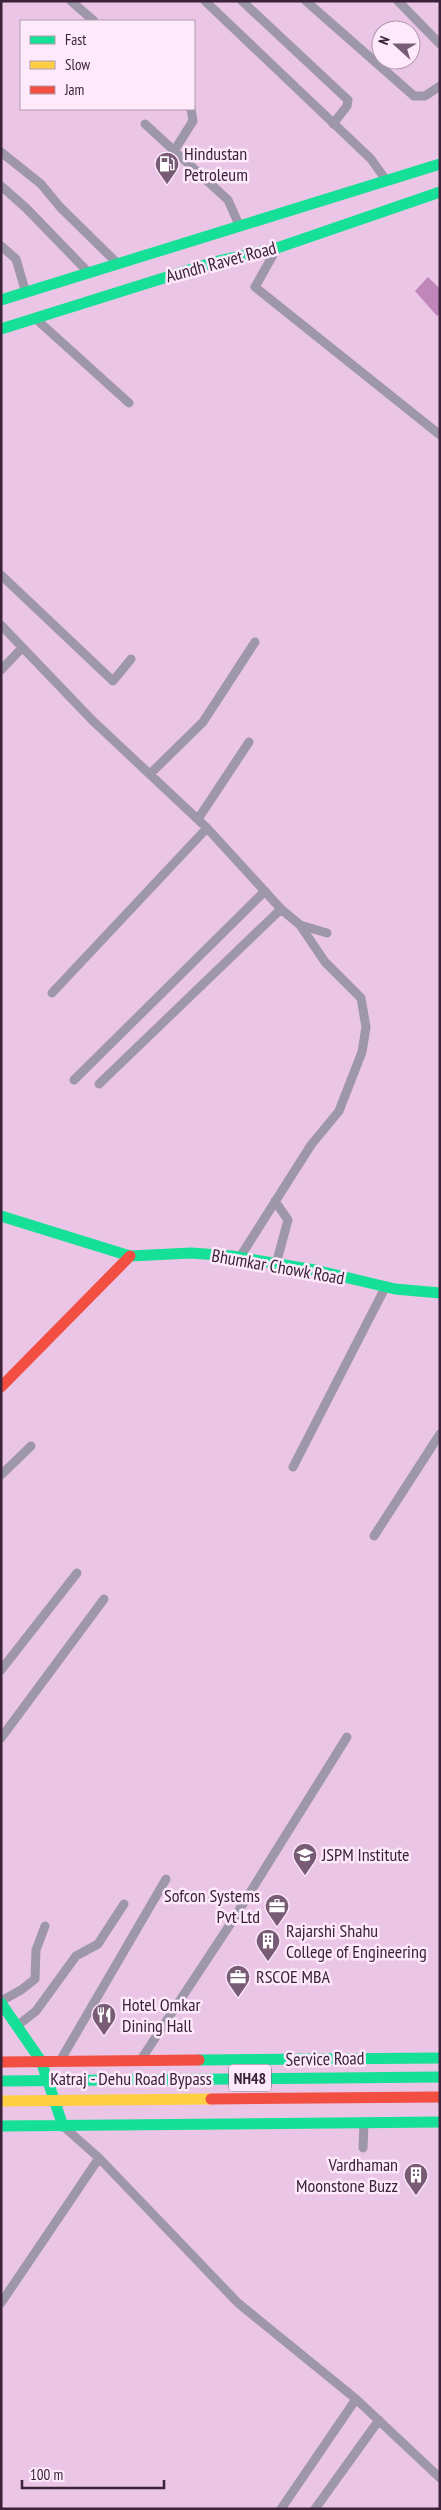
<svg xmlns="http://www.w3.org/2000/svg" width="441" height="2510" font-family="'PT Sans Narrow',sans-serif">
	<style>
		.water { fill: #c086ba }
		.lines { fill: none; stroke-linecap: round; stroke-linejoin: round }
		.street { stroke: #9e97a9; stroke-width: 9 }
		.fast { stroke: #16e098; stroke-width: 11 }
		.slow { stroke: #ffcf43; stroke-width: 11 }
		.jam { stroke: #f24e42; stroke-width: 11 }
		.labels { text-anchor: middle; stroke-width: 5; stroke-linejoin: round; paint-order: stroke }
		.shield { fill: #fee9fb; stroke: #765e73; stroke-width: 1 }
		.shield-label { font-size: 16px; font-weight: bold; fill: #3b2239 }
		.poi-label { font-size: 18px; fill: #3b2239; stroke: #fee9fb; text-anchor: start }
		.street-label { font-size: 18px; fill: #3b2239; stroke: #fee9fb }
	</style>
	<rect width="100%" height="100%" fill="#eac5e5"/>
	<path class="water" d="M428,277l12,12v25l-3,2 -22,-25z"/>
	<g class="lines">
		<path class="street" d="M71,1l23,20
			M205,1l166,158 15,21
			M242,1l106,99 -1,6 -14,18
			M306,1l108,95h11l15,-10
			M398,1l42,43
			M145,124l83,76 12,27
			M174,151l19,-30 -2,-12
			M1,152l40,32 19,23 58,57
			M1,186l25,22 63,65
			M1,246l15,13 10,34
			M277,248l-22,39 185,148
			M36,319l93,84
			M1,575l112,106 18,-22
			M1,625l91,95 115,108 74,81 19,16 27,8
			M1,670l21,-22
			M150,774l53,-52 52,-80
			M198,819l51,-77
			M52,993l155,-165
			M74,1080l191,-189
			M99,1084l182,-175
			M275,1201l13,19 -12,44
			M240,1257l71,-112 28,-34 23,-59 4,-25 -5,-29 -36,-36 -25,-37
			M293,1467l93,-181
			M1,1475l30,-29
			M374,1536l66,-102
			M1,1670l76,-97
			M1,1738l103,-139
			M1,2001l20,-11 14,-11 1,-29 9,-24
			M17,2026l19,-15 40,-55 22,-12 26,-40
			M60,2061l106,-182
			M140,2061l91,-138 116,-186
			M63,2126l36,32 139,145 118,96 84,79
			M363,2148l1,-25
			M1,2303l98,-145
			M281,2509l75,-110
			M315,2509l64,-89"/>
		<path class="fast" d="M1,300l439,-136
			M1,329l217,-68 59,-13 163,-56
			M1,1216l129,40 61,-3 41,3 83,14 80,19 45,4
			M1,2003l40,58 22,65
			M199,2060l241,-2
			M1,2081l439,-4
			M1,2126l439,-4"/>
		<path class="slow" d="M1,2101l210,-2"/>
		<path class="jam" d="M1,1387l129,-131
			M1,2062l198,-2
			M211,2099l229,-2"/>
	</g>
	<defs>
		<symbol id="fuel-pin" viewBox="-11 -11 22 30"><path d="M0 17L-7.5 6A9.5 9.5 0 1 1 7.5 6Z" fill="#785b75" stroke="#fee9fb"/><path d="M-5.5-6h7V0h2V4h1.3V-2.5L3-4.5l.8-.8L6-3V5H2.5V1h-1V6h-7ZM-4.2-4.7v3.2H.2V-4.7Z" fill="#fff"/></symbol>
		<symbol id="university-pin" viewBox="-11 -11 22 30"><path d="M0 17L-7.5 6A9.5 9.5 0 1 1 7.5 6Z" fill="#785b75" stroke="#fee9fb"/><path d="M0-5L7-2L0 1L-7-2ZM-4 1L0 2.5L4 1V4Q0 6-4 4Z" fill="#fff"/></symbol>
		<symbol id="office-pin" viewBox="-11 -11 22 30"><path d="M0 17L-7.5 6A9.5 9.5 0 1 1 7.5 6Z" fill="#785b75" stroke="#fee9fb"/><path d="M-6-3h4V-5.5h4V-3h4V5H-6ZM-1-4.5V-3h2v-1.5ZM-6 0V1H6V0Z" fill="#fff"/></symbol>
		<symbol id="building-pin" viewBox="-11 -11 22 30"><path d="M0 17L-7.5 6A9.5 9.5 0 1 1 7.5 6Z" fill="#785b75" stroke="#fee9fb"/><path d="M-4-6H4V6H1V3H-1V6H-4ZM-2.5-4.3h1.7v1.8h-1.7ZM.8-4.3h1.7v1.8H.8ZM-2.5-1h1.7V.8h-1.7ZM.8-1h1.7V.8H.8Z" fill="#fff"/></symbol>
		<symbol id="restaurant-pin" viewBox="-11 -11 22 30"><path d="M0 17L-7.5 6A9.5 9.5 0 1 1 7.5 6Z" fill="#785b75" stroke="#fee9fb"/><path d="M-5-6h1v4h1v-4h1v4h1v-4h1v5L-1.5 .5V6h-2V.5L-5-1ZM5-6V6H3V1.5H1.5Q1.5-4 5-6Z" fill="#fff"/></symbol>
	</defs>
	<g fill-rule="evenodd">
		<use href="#fuel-pin" x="153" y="150" width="28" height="38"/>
		<use href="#university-pin" x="291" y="1841" width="28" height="38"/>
		<use href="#office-pin" x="263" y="1892" width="28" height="38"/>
		<use href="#building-pin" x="254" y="1927" width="28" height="38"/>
		<use href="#office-pin" x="224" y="1963" width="28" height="38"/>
		<use href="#restaurant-pin" x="90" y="2001" width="28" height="38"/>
		<use href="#building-pin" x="402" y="2161" width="28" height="38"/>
	</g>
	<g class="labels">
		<rect class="shield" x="229" y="2064.5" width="42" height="27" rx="4"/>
		<g class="shield-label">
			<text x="250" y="2084">NH48</text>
		</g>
		<g class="poi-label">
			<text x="184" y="160">Hindustan<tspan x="184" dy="21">Petroleum</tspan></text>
			<text x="322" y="1861">JSPM Institute</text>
			<text x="260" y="1902" text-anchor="end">Sofcon Systems<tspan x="260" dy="21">Pvt Ltd</tspan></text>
			<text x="286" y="1937">Rajarshi Shahu<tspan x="286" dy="21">College of Engineering</tspan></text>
			<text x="256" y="1983">RSCOE MBA</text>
			<text x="122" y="2011">Hotel Omkar<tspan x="122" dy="21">Dining Hall</tspan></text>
			<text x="398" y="2171" text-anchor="end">Vardhaman<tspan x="398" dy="21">Moonstone Buzz</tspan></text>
		</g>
		<g class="street-label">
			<text transform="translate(221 262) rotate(-15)" y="6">Aundh Ravet Road</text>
			<text transform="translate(278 1267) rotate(10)" y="6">Bhumkar Chowk Road</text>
			<text transform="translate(325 2059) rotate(-1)" y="6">Service Road</text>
			<text x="131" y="2085">Katraj - Dehu Road Bypass</text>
		</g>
	</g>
	<rect width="441" height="2510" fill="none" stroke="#3b2239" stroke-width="5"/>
	<rect x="20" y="20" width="175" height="90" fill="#fee9fb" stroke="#b099ad"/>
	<rect x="30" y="36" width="25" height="8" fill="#16e098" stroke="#b099ad"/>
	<text x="65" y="45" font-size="15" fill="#3b2239">Fast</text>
	<rect x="30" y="61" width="25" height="8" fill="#ffcf43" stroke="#b099ad"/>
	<text x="65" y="70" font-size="15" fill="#3b2239">Slow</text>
	<rect x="30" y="86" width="25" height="8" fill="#f24e42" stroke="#b099ad"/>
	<text x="65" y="95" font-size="15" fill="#3b2239">Jam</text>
	<g transform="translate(396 45) rotate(291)"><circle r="24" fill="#fee9fb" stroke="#b099ad"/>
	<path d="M0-4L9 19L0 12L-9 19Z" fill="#785b75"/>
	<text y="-8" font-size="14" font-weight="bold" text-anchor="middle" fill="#3b2239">N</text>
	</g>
	<path d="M22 2480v8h142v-8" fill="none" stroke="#3b2239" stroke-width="2.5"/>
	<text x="30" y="2480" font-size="15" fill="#3b2239" stroke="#fee9fb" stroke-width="4" paint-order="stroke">100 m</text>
</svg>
